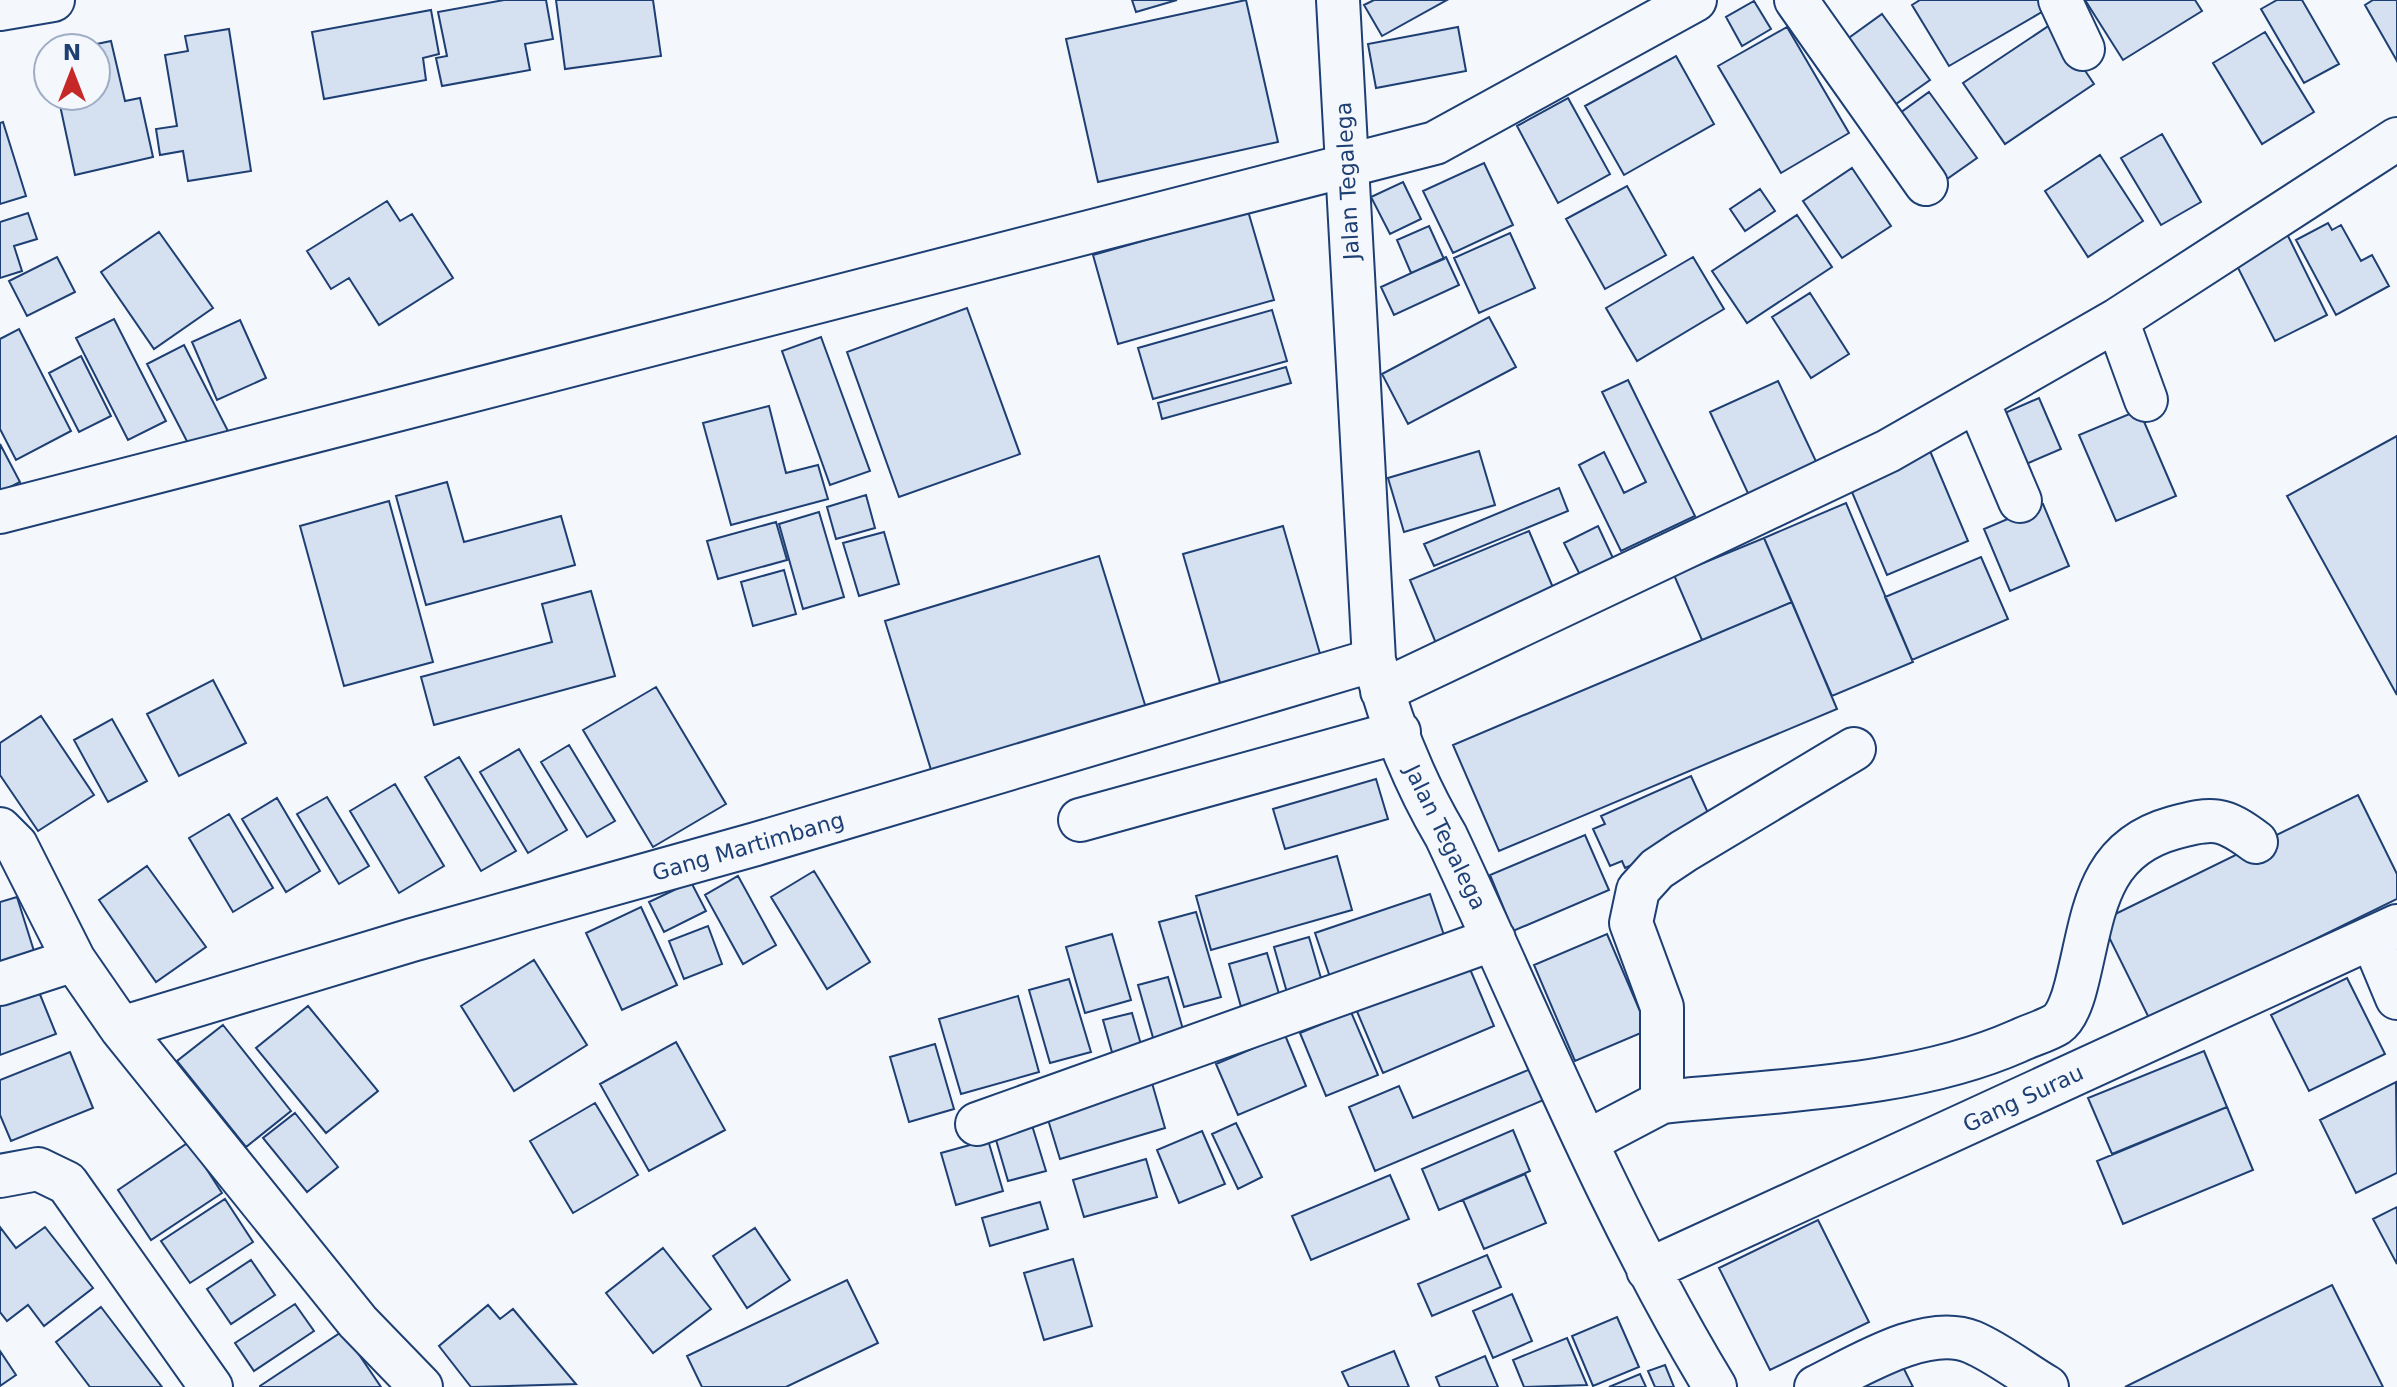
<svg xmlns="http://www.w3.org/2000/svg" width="2397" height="1387" font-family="'DejaVu Sans',sans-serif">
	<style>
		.building { fill: #d5e0f0; stroke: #1d3f73; stroke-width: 2 }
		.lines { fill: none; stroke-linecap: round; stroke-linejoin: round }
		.minor-casing { stroke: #1d3f73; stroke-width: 46 }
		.minor { stroke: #f4f7fb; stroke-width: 42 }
		.labels { text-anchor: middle; stroke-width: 6; stroke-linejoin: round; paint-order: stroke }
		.street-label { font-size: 22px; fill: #1d3f73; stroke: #f4f7fb }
	</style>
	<rect width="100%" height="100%" fill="#f4f7fb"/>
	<path class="building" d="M504,0h42l7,39 -28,5 5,26 -88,16 -6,-28 11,-2 -9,-44z
		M556,0h97l8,56 -96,13z
		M1132,0h45l-41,12z
		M1246,0l32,142 -180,40 -32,-143z
		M1374,0h73l-65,36 -18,-31z
		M1920,0h122l5,9 -98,57 -37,-61z
		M2085,0h110l7,11 -79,49z
		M2277,0h25l37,64 -35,19 -43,-74z
		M2373,0h24v61l-32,-56z
		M1754,1l17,28 -29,17 -16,-29z
		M431,10l8,44 -16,4 3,22 -102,19 -12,-67z
		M1882,14l48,66 -44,31 -47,-66z
		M2053,23l41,61 -89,60 -42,-61z
		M1458,27l8,44 -90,17 -8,-44z
		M1787,27l62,106 -68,40 -63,-107z
		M229,29l22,142 -63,10 -5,-30 -23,4 -4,-26 21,-3 -12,-71 23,-4 -3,-15z
		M2265,32l49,80 -52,32 -49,-81z
		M111,41l14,60 15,-3 13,59 -78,18 -17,-79h38v-48h-18z
		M1676,56l38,68 -90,51 -39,-69z
		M1929,92l48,66 -40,28 -48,-65z
		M1568,98l42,76 -52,29 -41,-77z
		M3,122l23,74 -26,8v-81z
		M2162,134l39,68 -40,23 -40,-67z
		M2100,155l43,66 -55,36 -43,-66z
		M1484,163l29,62 -60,28 -30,-62z
		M1852,168l39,58 -49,32 -39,-57z
		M1403,182l18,37 -31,15 -19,-37z
		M1627,186l39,69 -61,34 -39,-70z
		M1760,189l15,22 -30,20 -15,-22z
		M387,201l13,20 12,-7 41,64 -74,47 -30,-47 -18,11 -24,-38z
		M1248,211l26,89 -156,44 -25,-89z
		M28,213l9,26 -23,7 8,25 -22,7v-56z
		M1797,215l35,52 -85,56 -35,-52z
		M2328,223l4,7 9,-5 20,36 11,-6 17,31 -53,29 -40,-75z
		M1429,226l15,33 -33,14 -14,-33z
		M159,232l54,76 -59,41 -53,-77z
		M1510,233l25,55 -56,25 -25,-55z
		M2287,234l40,81 -52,26 -41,-81z
		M57,257l18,35 -48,24 -18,-35z
		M1446,257l13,28 -65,30 -13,-28z
		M1693,257l31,52 -87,52 -31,-53z
		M1810,293l39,61 -38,24 -39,-61z
		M967,308l53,146 -121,43 -52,-145z
		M1272,310l15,51 -134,38 -15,-51z
		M1489,317l27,50 -108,57 -26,-50z
		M114,319l52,102 -38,19 -52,-102z
		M240,320l26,58 -49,22 -25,-58z
		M19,329l52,102 -55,29 -16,-31v-90z
		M821,337l49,134 -40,14 -48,-134z
		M184,345l45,88 -37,18 -45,-87z
		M81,356l30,60 -32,16 -30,-59z
		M1286,367l5,16 -129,36 -4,-16z
		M1628,380l67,136 -74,35 -42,-86 25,-13 20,41 22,-11 -44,-90z
		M1778,381l43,91 -68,32 -43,-92z
		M2039,398l22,51 -49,21 -21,-51z
		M769,406l17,67 32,-8 10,34 -97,26 -28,-102z
		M2139,410l37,86 -60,25 -37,-86z
		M2397,436v259l-110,-199z
		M0,444l20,38 -20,10z
		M1479,451l16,54 -91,27 -16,-54z
		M1930,451l38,90 -81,34 -38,-90z
		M447,482l17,60 97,-26 14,49 -149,40 -30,-109z
		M1559,488l9,23 -134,55 -10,-22z
		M866,495l9,33 -39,11 -9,-32z
		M389,501l44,161 -89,24 -44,-160z
		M1846,503l67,159 -81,34 -68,-158z
		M2043,504l26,62 -59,25 -26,-62z
		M819,512l25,85 -41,12 -24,-85z
		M776,522l11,38 -69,19 -11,-38z
		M1283,526l40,138 -100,29 -40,-139z
		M1598,526l21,45 -33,16 -22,-44z
		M1529,531l31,73 -120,49 -30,-73z
		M884,532l15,52 -40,12 -16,-53z
		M1764,538l28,64 -90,38 -28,-65z
		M1099,556l47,152 -214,65 -47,-152z
		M1981,557l27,62 -96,41 -27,-63z
		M784,570l12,44 -43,12 -12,-44z
		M591,591l24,85 -181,49 -13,-48 131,-35 -10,-38z
		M1792,602l45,107 -338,142 -46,-106z
		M213,680l33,63 -67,33 -32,-62z
		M656,687l70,117 -73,43 -70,-117z
		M41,716l53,79 -56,36 -38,-56v-32z
		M112,719l35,62 -39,21 -34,-62z
		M569,745l46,76 -28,16 -46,-75z
		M519,749l48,81 -39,23 -48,-81z
		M459,757l57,94 -35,20 -56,-94z
		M1691,776l24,52 -90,40 -3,-7 -12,5 -17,-37 12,-5 -4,-8z
		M1376,779l12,40 -103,30 -12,-40z
		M395,784l49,82 -45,27 -49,-82z
		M2358,795l39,79v25l-247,121 -49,-99z
		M327,797l42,69 -30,18 -42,-70z
		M277,798l43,73 -34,21 -44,-73z
		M229,814l44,74 -40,24 -44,-74z
		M1585,835l24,55 -96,41 -23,-56z
		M1337,856l15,54 -141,40 -15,-54z
		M147,866l59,81 -50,35 -57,-82z
		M814,871l56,91 -43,27 -56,-92z
		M738,876l38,69 -33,19 -38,-69z
		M691,882l15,29 -42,21 -15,-30z
		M1430,894l16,47 -115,39 -16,-47z
		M17,897l22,70 -39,11v-76z
		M641,907l36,78 -55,25 -36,-77z
		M1196,912l25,85 -37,10 -25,-85z
		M708,926l14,38 -38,15 -15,-38z
		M1112,934l19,66 -46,13 -19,-66z
		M1607,934l41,96 -73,31 -41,-96z
		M1309,937l14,48 -35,11 -14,-49z
		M1267,953l15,51 -39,10 -14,-50z
		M534,960l53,85 -73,46 -53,-85z
		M1467,962l27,64 -111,47 -27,-64z
		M1168,977l18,63 -30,8 -18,-63z
		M2347,978l38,76 -76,37 -38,-76z
		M1069,979l22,73 -41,11 -21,-73z
		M39,992l17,42 -56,21v-49z
		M1018,996l21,76 -78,22 -22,-75z
		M308,1006l70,85 -52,42 -70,-85z
		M1351,1012l27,63 -52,21 -26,-63z
		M1132,1013l12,42 -29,8 -12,-43z
		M223,1025l68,86 -45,36 -69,-86z
		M1285,1035l21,51 -68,29 -22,-51z
		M676,1042l49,88 -76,41 -49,-87z
		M935,1044l19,65 -45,13 -19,-65z
		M2204,1051l23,56 -115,47 -24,-56z
		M70,1052l23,56 -82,33 -11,-26v-35z
		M1533,1068l13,31 -171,72 -26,-64 50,-21 14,32z
		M2396,1082l1,91 -41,20 -36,-73z
		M1152,1083l13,45 -105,31 -14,-46z
		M595,1103l43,72 -65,38 -43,-72z
		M2227,1107l26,63 -130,54 -26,-63z
		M295,1113l43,54 -31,25 -44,-54z
		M1031,1122l15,49 -38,10 -14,-48z
		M1236,1123l26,54 -24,12 -26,-55z
		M1513,1130l17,41 -91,39 -17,-41z
		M1202,1131l23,53 -46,19 -22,-53z
		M988,1140l15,51 -47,14 -15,-52z
		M189,1142l33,51 -71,47 -33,-50z
		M1146,1159l11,38 -73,20 -11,-37z
		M1525,1174l21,49 -62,26 -21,-49z
		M1390,1175l19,44 -98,41 -19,-44z
		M225,1199l28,43 -63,41 -29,-42z
		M1040,1202l8,27 -58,17 -8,-28z
		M2397,1207v57l-24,-45z
		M1818,1220l51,102 -99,48 -51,-102z
		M0,1227l16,21 29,-21 48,61 -49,38 -16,-21 -21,16 -7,-9z
		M755,1228l35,52 -43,28 -34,-52z
		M663,1248l48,61 -58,44 -47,-60z
		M1487,1255l14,32 -69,29 -14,-32z
		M1073,1259l19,67 -48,14 -20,-67z
		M251,1260l24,35 -44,29 -24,-35z
		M847,1280l31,63 -92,44h-84l-15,-31z
		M2332,1285l51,102h-258z
		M1512,1294l20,47 -39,17 -20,-47z
		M295,1304l19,27 -60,40 -19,-28z
		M488,1305l12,14 13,-10 63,75 -105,3 -32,-41z
		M101,1307l61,80h-72l-34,-45z
		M1617,1317l22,50 -46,19 -21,-50z
		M343,1331l38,56h-121v-1z
		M1567,1338l20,47 -63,2 -11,-27z
		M0,1351l16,24 -16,11z
		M1394,1351l15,36h-60l-7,-15z
		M1897,1355l16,32h-81z
		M1485,1356l13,31h-58l-4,-10z
		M1665,1365l9,22h-19l-7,-16z
		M1640,1374l6,13h-37z"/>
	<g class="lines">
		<defs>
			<path id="minor" d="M1338,0l36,660c16,61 40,122 72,176 87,185 163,376 269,551
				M1796,0l130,184
				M2060,0l23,49
				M0,9l53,-9
				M2117,320l29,80
				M1978,402l42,99
				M0,512l1435,-369 260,-143
				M1382,691l506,-240 229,-131 280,-181
				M1080,820l319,-88
				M0,829l16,16 58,115 47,68 237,294 63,65
				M2372,938l25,60
				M0,984l74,-24
				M121,1028l291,-88 344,-96 618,-184
				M1662,1102c115,-12 250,-14 356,-61 12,-6 28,-10 39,-17 10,-7 16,-26 19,-38 18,-69 18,-136 97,-158 40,-11 50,-11 83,14
				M977,1124l517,-185
				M1586,1142l76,-40v-95l-31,-84 7,-33 19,-21 27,-18 170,-102
				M0,1176l38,-7 29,14 144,204
				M1648,1270l749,-344
				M1816,1387c41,-20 110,-64 156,-45 26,11 51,31 75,45"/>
		</defs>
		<use href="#minor" class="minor-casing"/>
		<use href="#minor" class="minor"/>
	</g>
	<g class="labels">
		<g class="street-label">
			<text transform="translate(1347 181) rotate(-93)" y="8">Jalan Tegalega</text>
			<text transform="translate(1446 837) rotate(64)" y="8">Jalan Tegalega</text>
			<text transform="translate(748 846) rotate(-16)" y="8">Gang Martimbang</text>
			<text transform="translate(2023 1098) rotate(-25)" y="8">Gang Surau</text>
		</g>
	</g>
	<g transform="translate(72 72)"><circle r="38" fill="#f4f7fb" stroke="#9eadc5" stroke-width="2"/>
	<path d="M0-6L14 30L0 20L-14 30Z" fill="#c62828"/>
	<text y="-12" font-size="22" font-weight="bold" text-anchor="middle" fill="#1d3f73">N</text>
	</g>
</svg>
